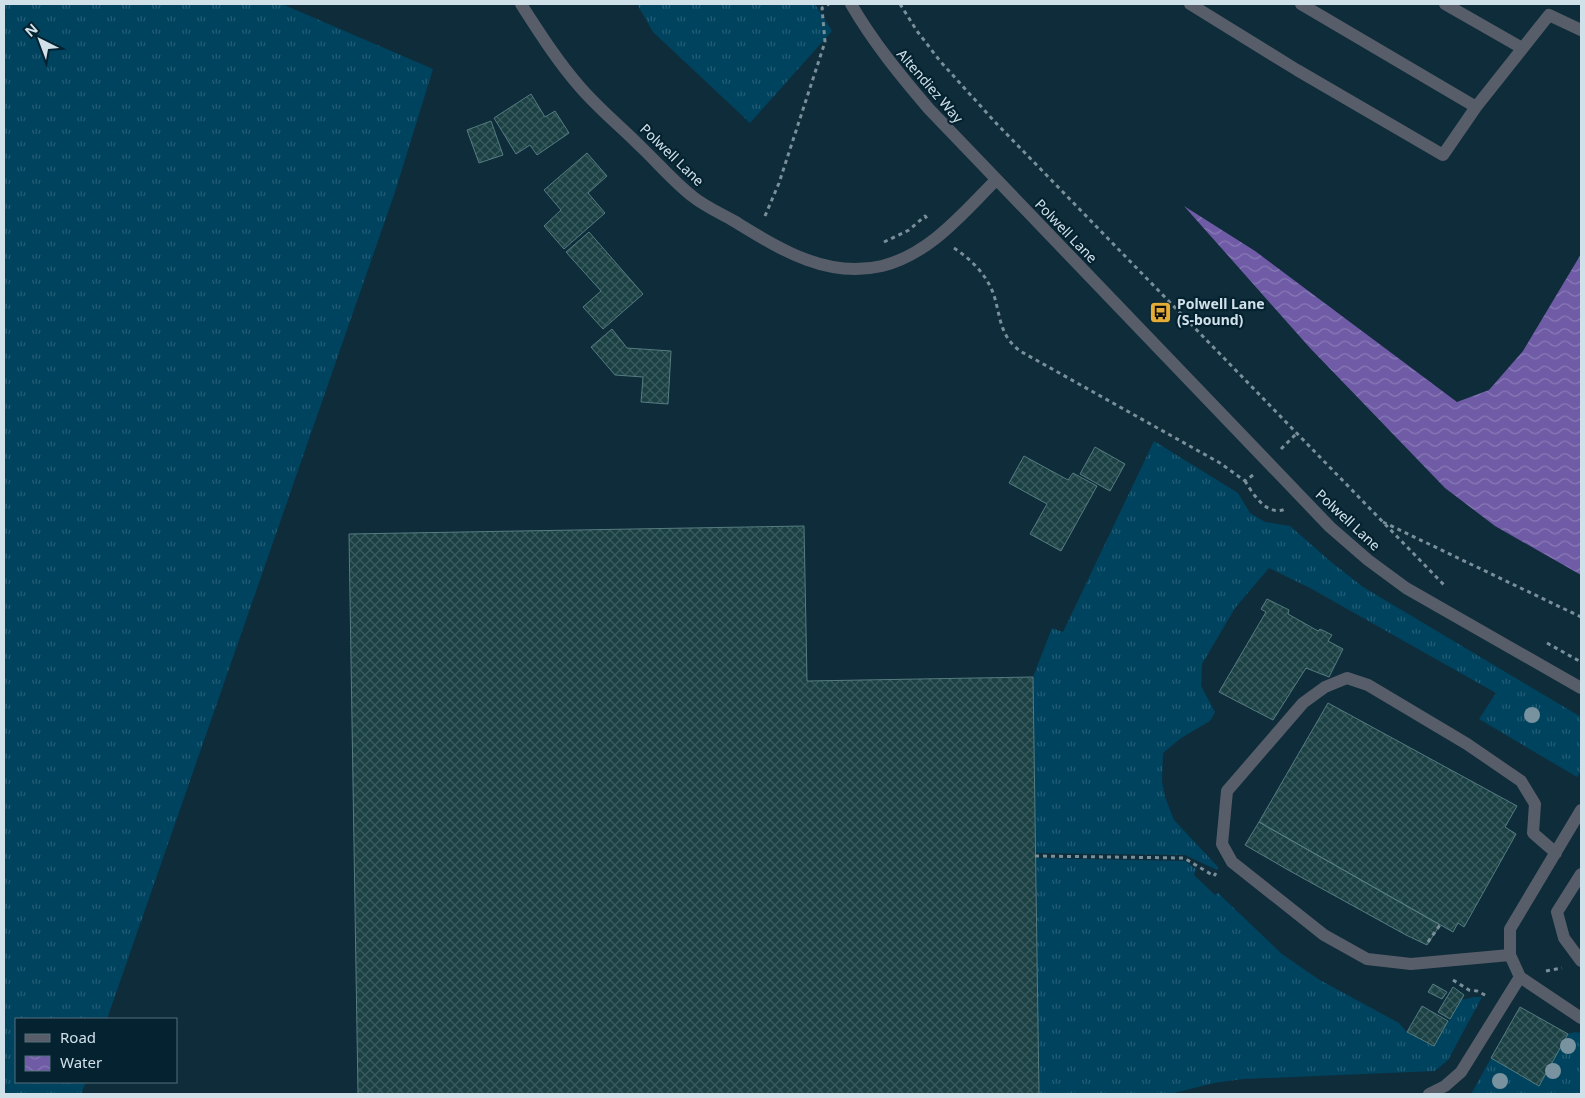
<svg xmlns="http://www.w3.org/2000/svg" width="1585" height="1098" font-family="'Noto Sans',sans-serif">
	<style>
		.grass { fill: url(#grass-tufts) }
		.water { fill: url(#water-waves) }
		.building { fill: url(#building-cross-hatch); stroke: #557c80 }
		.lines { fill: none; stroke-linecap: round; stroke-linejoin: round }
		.path { stroke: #798f9a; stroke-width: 3; stroke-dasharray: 4 4; stroke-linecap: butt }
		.service { stroke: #585e69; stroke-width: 12 }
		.tertiary { stroke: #585e69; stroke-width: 12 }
		.tree { fill: #7992a0 }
		.labels { text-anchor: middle; stroke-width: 4.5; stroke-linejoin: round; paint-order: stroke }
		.street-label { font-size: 14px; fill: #d1e1ea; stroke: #052230 }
		.poi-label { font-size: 14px; font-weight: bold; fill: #d1e1ea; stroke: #052230; text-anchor: start }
	</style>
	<defs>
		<pattern id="grass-tufts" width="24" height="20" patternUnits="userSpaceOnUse" patternTransform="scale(1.25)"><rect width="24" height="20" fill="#00435f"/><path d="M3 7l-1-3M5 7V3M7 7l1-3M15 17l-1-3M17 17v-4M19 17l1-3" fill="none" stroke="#245e76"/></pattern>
		<pattern id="water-waves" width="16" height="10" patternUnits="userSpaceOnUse" patternTransform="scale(1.25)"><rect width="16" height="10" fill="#6f5ba6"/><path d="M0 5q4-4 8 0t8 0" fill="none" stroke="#897ab7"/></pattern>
		<pattern id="building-cross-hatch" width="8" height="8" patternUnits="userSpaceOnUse" patternTransform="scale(1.25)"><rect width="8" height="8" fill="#1b4144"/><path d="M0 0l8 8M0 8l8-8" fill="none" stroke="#3b5c5f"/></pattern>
	</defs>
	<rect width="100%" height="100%" fill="#0f2c3a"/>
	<path class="grass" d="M4,4h278l151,65 -38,123 -288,827h-91v63h70l-5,12h-77z
		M637,4h178l17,27 -82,92 -97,-91z
		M1154,441l84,52 12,20 15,9 25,4 40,35 33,26 218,130v54l-4,6 -98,-58 17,-26 -186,-105 -41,-20 -34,40 -33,56 -1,22 14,26 -5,9 -29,17 -18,15 -1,28 3,16 9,23 44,47 -1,3 -32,-15 -150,-2 -2,-176 19,-49 11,4z
		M1036,858l149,3 11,8 -2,6 21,20 3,-2 64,61 36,25 81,44 8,9 26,14 28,-46 13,-3h8l-34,63 -13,11 -192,8 -29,4 -44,11h-131z
		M1575,1032l6,1v61h-110l20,-36 48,28 29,-52z"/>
	<path class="water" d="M1184,206l71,45 202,151 32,-12 34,-39 58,-97v321l-86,-49 -50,-38 -135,-140z"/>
	<path class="building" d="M531,94l14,23 10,-6 14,22 -32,22 -7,-10 -14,9 -22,-36z
		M491,121l12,34 -24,8 -12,-33z
		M587,153l20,23 -19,17 17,20 -41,36 -20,-23 17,-16 -17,-20z
		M589,232l54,62 -40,35 -20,-22 18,-16 -35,-39z
		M612,329l15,19 44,3 -3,53 -27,-2 2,-25 -28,-2 -24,-28z
		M1095,447l30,17 -15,27 -30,-17z
		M1024,456l44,24 5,-7 24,13 -36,65 -31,-17 17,-30 -38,-21z
		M804,526l3,155 226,-4 6,417h-681l-9,-560z
		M1267,599l22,11 -1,4 30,17 2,-2 12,6 -4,6 15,8 -14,28 -23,-9 -33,52 -54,-28 47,-80 -5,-3z
		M1328,703l189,103 -12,21 11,7 -52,93 -6,-4 -5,9 -194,-110z
		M1259,822l181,103 -13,20 -21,-10 -116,-64 -45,-26z
		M1433,984l14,8 -5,7 -14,-7z
		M1453,987l11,8 -14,24 -12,-7z
		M1422,1006l26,15 -14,25 -27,-14z
		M1520,1007l48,27 -29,52 -48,-28z"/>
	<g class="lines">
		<path class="path" d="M900,4l17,27 23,30 55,61 450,464
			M765,216l14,-33 46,-141 -3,-34 7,-4
			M884,242l25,-12 16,-14 3,4
			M954,248c15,10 29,23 37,40 8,17 7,37 18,52 3,4 7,8 11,11l200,112 25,18 8,-6
			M1281,449l16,-16
			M1245,481c8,13 22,36 40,28
			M1383,522l198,95
			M1547,643l34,19
			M1035,856l149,2 30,18 2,-3
			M1428,942l12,-17
			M1546,971l16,-3
			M1453,980l16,10 8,1 10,5"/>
		<path class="service" d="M1190,4l107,66 146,85 33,-48
			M1301,4l175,103 73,-92 32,15
			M1445,4l77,44
			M1581,810l-71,119v26l10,22 61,41
			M1581,874l-24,38 7,26 17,23
			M1510,955l-99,9 -44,-5 -43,-24 -92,-73 -10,-18 5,-53 76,-88 22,-16 22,-9 21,7 99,59 54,37 14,23 -2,29 23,20
			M1429,1094l16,-8 16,-14 59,-95"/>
		<path class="tertiary" d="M521,4c18,28 37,58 59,83 18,21 40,39 60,59 17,16 33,35 52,50 12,10 28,17 42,25 46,28 92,58 148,45 48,-12 81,-53 114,-86
			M851,4c22,38 49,71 78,105l401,418 38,33 38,28 175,100"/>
	</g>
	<g class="tree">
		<circle cx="1532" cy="715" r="8"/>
		<circle cx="1568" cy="1046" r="8"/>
		<circle cx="1553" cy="1071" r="8"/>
		<circle cx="1500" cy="1081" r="8"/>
	</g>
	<defs>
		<symbol id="bus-square" viewBox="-11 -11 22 22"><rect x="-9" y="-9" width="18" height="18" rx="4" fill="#e5ad35" stroke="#052230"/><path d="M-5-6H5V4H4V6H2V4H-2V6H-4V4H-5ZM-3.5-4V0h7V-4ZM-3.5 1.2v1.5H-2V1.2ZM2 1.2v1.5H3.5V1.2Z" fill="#111"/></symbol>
	</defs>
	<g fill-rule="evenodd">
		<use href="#bus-square" x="1148" y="300" width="25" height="25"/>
	</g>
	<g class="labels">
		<g class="street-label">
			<text transform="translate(930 86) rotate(49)" y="5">Altendiez Way</text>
			<text transform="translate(672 155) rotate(44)" y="5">Polwell Lane</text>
			<text transform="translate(1066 231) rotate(46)" y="5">Polwell Lane</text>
			<text transform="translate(1348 520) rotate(43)" y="5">Polwell Lane</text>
		</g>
		<g class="poi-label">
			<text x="1177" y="309">Polwell Lane<tspan x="1177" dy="16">(S-bound)</tspan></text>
		</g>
	</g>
	<rect width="1585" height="1098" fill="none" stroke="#d1e1ea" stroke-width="10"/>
	<rect x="15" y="1018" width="162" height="65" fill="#052230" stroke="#576e7a"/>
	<rect x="25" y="1034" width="25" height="8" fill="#585e69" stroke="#576e7a"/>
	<text x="60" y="1043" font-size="15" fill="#d1e1ea">Road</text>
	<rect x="25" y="1056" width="25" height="15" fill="url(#water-waves)" stroke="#576e7a"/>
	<text x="60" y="1068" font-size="15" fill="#d1e1ea">Water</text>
	<g transform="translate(40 40) rotate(318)" stroke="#052230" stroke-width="4" paint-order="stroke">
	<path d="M0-4L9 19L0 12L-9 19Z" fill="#d1e1ea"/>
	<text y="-8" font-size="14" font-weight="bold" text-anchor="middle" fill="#d1e1ea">N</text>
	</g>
</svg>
